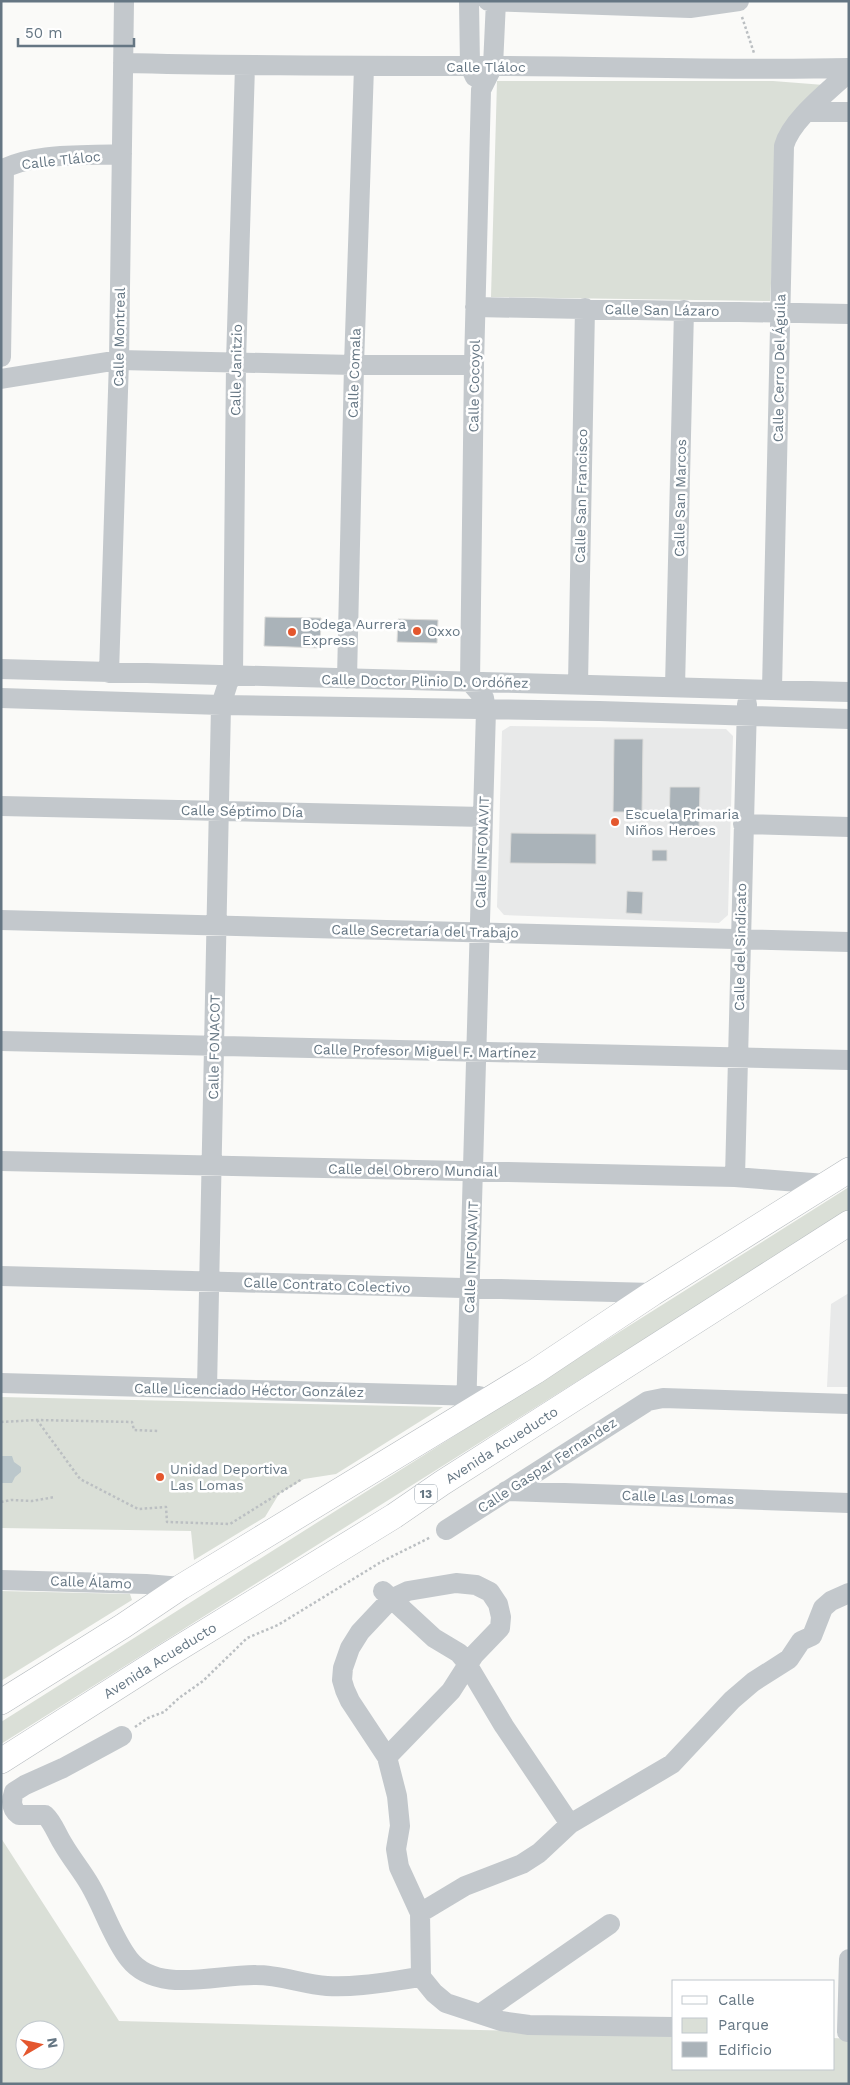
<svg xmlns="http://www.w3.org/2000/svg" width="850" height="2085" font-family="'Work Sans',sans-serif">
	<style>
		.built { fill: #e8e9e9 }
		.green { fill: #dadfd7; fill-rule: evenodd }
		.water { fill: #bbc7cb }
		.building { fill: #aab3b9; stroke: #dcdcda }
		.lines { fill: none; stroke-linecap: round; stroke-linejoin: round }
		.major-casing { stroke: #b5babe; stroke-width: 26 }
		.path { stroke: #bbbfc2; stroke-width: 2.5; stroke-dasharray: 2.5 2.5; stroke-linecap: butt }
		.minor { stroke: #c3c8cc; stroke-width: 20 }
		.major { stroke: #fff; stroke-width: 25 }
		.poi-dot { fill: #e4572e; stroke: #fff; stroke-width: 2 }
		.labels { text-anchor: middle; stroke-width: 5; stroke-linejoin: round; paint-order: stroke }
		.shield { fill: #fff; stroke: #939fa8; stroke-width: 1 }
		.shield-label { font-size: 12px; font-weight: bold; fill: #657683 }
		.street-label { font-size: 14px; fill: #657683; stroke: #fff }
		.poi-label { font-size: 14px; fill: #657683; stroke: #fff; text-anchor: start }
	</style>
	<rect width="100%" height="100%" fill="#fafaf8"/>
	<path class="built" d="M510,726l216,3 7,7 -5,179 -9,8 -215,-8 -7,-8 5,-176z
		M849,1293v94h-22l4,-83z"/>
	<path class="green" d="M497,81h276l51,4 -45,56 -9,160 -279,-4z
		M849,1187v23l-848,534v-22z
		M1,1397l442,10 -107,67 -32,5 -25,15 -14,23 -71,43 -3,-29 -190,-3z
		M1,1591l129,3 2,6 -131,81z
		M1,1838l118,183 555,14v34h160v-31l15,1v45h-848zM25,2030h30v30h-30z"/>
	<path class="water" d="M1,1456h11l2,6 7,5v5l-6,5 -3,6h-11z"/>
	<path class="building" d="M265,617l56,1 -1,30 -56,-2z
		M398,619l40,1 -1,23 -40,-1z
		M614,739h29l-1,73h-29z
		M670,787h30l-1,42h-30z
		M511,833l85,1v30l-86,-1z
		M652,850h15v11h-15z
		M627,891l16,1 -1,22 -16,-1z"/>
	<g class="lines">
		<defs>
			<g id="major">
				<path d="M1,1702l122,-76 58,-39 355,-216 117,-78 196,-123"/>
				<path id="s1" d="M1,1761l165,-105 228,-140 48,-33 407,-260"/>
			</g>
		</defs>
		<use href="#major" class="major-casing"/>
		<path class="path" d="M742,17l12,36
			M37,1420l43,59 58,30 28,-2 1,15 63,2 72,-45
			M1,1422l36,-2 95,2 2,8 24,1
			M1,1502l10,-2 21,1 23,-4
			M135,1727l13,-9 16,-6 15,-14 24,-17 44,-43 31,-13 103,-63 50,-25"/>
		<path class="minor" d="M469,1l1,65 5,11
			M488,1l202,7 49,-7
			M123,63c124,3 247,3 371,3 118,0 236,5 355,2
			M807,112h42
			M1,170c33,-18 84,-14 121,-16
			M475,307l374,7
			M1,357l3,-189
			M1,379l118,-19 235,5h120
			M1,669l848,23
			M109,673l10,-313 5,-359
			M347,679l7,-314 10,-298
			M578,684l7,-376
			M675,687l9,-377
			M772,689l12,-543c7,-26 45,-55 65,-74
			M1,698l220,7 379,6 249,8
			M1,806l482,11
			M743,824l106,3
			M1,920l848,22
			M1,1041l848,19
			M1,1161l734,16 90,7
			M735,1177l12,-473
			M1,1276l652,17
			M1,1383l478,13
			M207,1389l14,-684 7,-22 5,-8 3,-313 9,-296
			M466,1414l20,-704 -2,-12 -14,-16 4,-317 7,-275 12,-24 3,-65
			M506,1491l343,12
			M446,1530l202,-129 15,-3 186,6
			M1,1580l145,4 35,3
			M383,1591l51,47 25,15 5,6 40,67 66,98
			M122,1736l-59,32 -38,17 -11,7c-3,9 -3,17 5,23h26c8,7 12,20 18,29 8,14 19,27 27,41 14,24 22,52 39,74 28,36 88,15 127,16 24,0 47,9 71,11 31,2 63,-5 94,-9
			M387,1757l64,-66 23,-36 26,-27 1,-11 -3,-13 -8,-12 -14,-7 -20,-2 -48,8 -17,8 -31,33 -10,16 -7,20 -1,12 3,10 5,11 37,56 10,39 3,30 -4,23 3,18 21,46 1,64 13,16 12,10 55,18 28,4 145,2
			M420,1913l45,-27 57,-22 17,-11 31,-29 102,-60 60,-64 21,-18 36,-23 12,-18 11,-5 11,-28 8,-7 18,-8
			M480,2014l130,-90
			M847,2032l2,-73"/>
		<use href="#major" class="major"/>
	</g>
	<g class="poi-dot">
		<circle cx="417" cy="631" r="5"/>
		<circle cx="292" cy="632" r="5"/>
		<circle cx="615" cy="822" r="5"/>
		<circle cx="160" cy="1477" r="5"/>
	</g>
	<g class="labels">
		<rect class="shield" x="415" y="1484.5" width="22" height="19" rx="4"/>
		<g class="shield-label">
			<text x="426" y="1498">13</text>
		</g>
		<g class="street-label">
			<text x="486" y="72">Calle Tláloc</text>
			<text transform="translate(61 160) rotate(-6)" y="5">Calle Tláloc</text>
			<text transform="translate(662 310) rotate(1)" y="5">Calle San Lázaro</text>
			<text transform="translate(119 337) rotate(-89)" y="5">Calle Montreal</text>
			<text transform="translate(779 368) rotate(-89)" y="5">Calle Cerro Del Águila</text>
			<text transform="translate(236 370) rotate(-89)" y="5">Calle Janitzio</text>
			<text transform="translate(354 373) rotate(-88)" y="5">Calle Comala</text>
			<text transform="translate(474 386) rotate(-89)" y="5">Calle Cocoyol</text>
			<text transform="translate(581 496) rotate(-89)" y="5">Calle San Francisco</text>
			<text transform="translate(680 498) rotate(-89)" y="5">Calle San Marcos</text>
			<text transform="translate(425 681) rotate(1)" y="5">Calle Doctor Plinio D. Ordóñez</text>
			<text transform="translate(242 811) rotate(1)" y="5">Calle Séptimo Día</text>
			<text transform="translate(482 852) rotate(-88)" y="5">Calle INFONAVIT</text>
			<text transform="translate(425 931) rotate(1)" y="5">Calle Secretaría del Trabajo</text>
			<text transform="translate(740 947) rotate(-89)" y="5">Calle del Sindicato</text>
			<text transform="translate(214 1047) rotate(-89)" y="5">Calle FONACOT</text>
			<text transform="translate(425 1051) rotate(1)" y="5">Calle Profesor Miguel F. Martínez</text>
			<text transform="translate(413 1170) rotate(1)" y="5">Calle del Obrero Mundial</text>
			<text transform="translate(471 1257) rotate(-88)" y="5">Calle INFONAVIT</text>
			<text transform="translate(327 1285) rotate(2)" y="5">Calle Contrato Colectivo</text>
			<text transform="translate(249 1390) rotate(1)" y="5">Calle Licenciado Héctor González</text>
			<text dy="5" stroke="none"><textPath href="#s1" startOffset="592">Avenida Acueducto</textPath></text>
			<text transform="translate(547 1465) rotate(-33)" y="5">Calle Gaspar Fernandez</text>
			<text transform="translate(678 1497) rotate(2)" y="5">Calle Las Lomas</text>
			<text transform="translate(91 1582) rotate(2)" y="5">Calle Álamo</text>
			<text dy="5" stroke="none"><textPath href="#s1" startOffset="188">Avenida Acueducto</textPath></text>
		</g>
		<g class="poi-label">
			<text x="302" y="629">Bodega Aurrera<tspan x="302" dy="16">Express</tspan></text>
			<text x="427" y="636">Oxxo</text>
			<text x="625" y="819">Escuela Primaria<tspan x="625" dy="16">Niños Heroes</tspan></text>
			<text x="170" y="1474">Unidad Deportiva<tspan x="170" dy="16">Las Lomas</tspan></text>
		</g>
	</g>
	<rect width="850" height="2085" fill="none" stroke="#657683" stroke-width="5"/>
	<rect x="672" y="1980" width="162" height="90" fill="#ffffff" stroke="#c1c8cd"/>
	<rect x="682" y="1996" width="25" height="8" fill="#ffffff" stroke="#c1c8cd"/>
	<text x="718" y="2005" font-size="15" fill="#657683">Calle</text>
	<rect x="682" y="2018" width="25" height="15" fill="#dadfd7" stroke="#c1c8cd"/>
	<text x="718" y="2030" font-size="15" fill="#657683">Parque</text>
	<rect x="682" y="2042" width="25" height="15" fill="#aab3b9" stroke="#c1c8cd"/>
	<text x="718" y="2055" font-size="15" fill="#657683">Edificio</text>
	<g transform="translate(40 2045) rotate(81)"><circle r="24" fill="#ffffff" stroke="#c1c8cd"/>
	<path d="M0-4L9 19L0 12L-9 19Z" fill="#e4572e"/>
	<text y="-8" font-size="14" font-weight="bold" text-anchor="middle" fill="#657683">N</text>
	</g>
	<path d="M18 38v8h116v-8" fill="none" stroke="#657683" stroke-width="2.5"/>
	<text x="25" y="38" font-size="15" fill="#657683" stroke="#ffffff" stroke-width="4" paint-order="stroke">50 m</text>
</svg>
